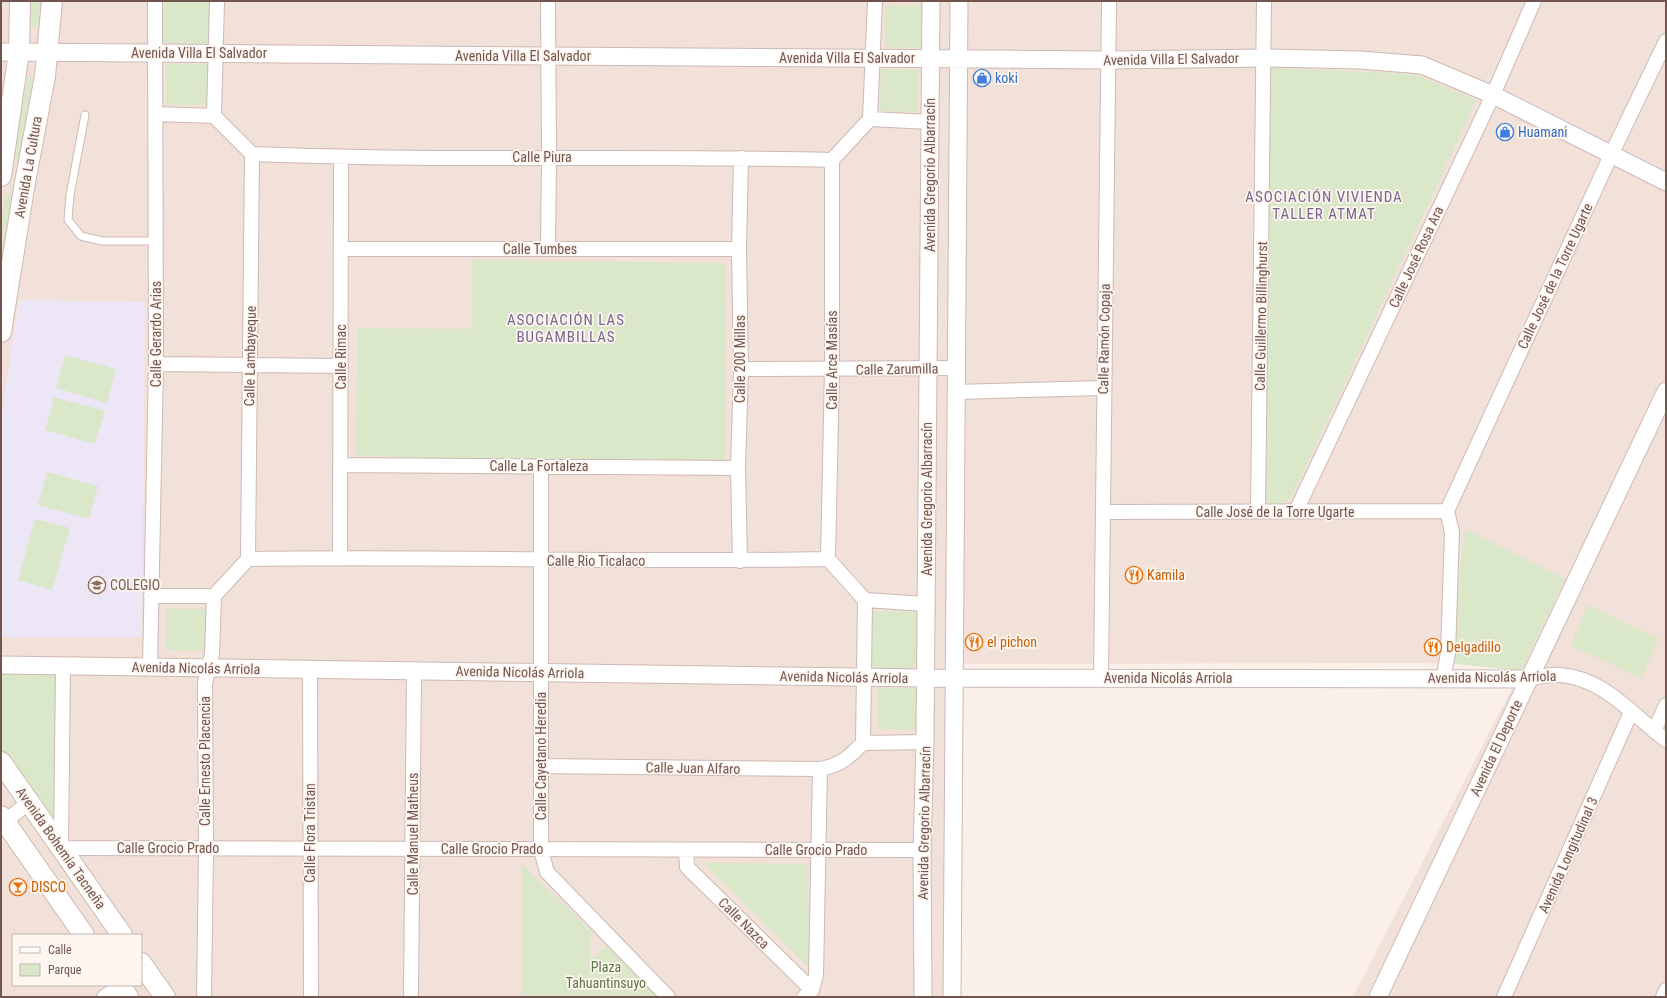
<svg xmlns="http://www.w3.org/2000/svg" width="1667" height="998" font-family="'Roboto Condensed',sans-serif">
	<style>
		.residential { fill: #f1e1d8; fill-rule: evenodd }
		.education { fill: #ede6f7 }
		.green { fill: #dae7c9 }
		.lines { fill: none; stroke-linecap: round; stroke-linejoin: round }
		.service-casing { stroke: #cdb9b3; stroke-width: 9 }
		.minor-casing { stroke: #cdb9b3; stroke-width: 16 }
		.tertiary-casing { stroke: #cdb9b3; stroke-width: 19 }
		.secondary-casing { stroke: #cfb9b1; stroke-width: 22 }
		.service { stroke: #fff; stroke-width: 7 }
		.minor { stroke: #fff; stroke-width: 14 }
		.tertiary { stroke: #fff; stroke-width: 17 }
		.secondary { stroke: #fff; stroke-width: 20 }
		.labels { text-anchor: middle; stroke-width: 3.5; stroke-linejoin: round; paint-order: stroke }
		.street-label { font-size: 14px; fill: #72554f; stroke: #fdf5ef }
		.shop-label { font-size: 14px; fill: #366cbe; stroke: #fdf5ef; text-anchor: start }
		.food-label { font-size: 14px; fill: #c56008; stroke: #fdf5ef; text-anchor: start }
		.education-label { font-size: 14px; fill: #785e54; stroke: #fdf5ef; text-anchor: start }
		.park-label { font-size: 14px; fill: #5e7749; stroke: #fdf5ef }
		.neighbourhood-label { font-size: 15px; letter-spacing: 1px; fill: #7a678d; stroke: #fdf5ef }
	</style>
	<rect width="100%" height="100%" fill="#faf0e9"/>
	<path class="residential" d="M1,1h1665v996h-313l168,-326 -71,-8 -487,1 -4,333h-958zM13,935h128v50h-128z"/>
	<path class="education" d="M19,300l126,2 -3,335h-141v-218z"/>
	<path class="green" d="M32,1h14l-2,27 -14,-2z
		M164,1h47v43l-48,-1z
		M885,5l38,1 -1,42 -37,-1z
		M167,64h42l-1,41h-42z
		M1270,68l127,5 22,3 57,24 -39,86 -144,308 -9,10 -10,3 -8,-7z
		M881,69l37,1 -1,42 -37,-1z
		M28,76l11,3 -16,84 -11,-3z
		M6,193l11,3 -16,85v-62z
		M472,260l253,3v199l-255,-2 -115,-5 3,-127 114,1z
		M65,355l51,14 -9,34 -51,-15z
		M54,397l51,14 -10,33 -50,-14z
		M47,472l51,14 -9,33 -51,-14z
		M35,519l35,9 -18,62 -34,-10z
		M1465,529l100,50 -44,92 -71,-8z
		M1588,605l71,34 -18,39 -71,-33z
		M167,609h42l-1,42 -42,-1z
		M869,611l50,1v47l-8,10 -43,-1z
		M49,674l9,5 2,145 -6,5 -53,-78v-76z
		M877,688h42v42l-42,-1z
		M521,863l73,71 -3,3 -1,17 3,4 13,-12 52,51h-136z
		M703,863l105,1 1,104z"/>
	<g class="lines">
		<defs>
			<path id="service" d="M85,115l-15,80 -2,25 13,16 21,5h54"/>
			<path id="minor" d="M548,1l1,156 -1,92
				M156,114l58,2 38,38
				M214,116l3,-115
				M870,119l5,-118
				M252,154c193,8 387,1 580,6
				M832,160l38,-41 60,3
				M341,249h398
				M156,364l185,2
				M741,369l215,-1
				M956,392l147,-4
				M340,465l398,3
				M541,466v384l6,22 121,125
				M1258,511l6,-510
				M1296,511l197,-416 41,-94
				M1103,512l344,-1
				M340,557l1,-399
				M248,559c194,-3 387,4 580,0l37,41 61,4
				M248,559l4,-405
				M828,559l4,-189v-210
				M740,561l-2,-93 3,-99 -2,-120 2,-91
				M151,596h63
				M63,666l-2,182 861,2
				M150,668l6,-304 -1,-363
				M310,670l1,327
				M1101,678l8,-677
				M1443,679l5,-26 4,-121 -5,-21 164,-356 55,-114
				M1529,679c10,-2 21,-5 31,-4 44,3 72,40 106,65
				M1654,731l12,-26
				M863,743l62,-1
				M541,766l279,3c21,-4 28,-11 43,-26l2,-143
				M1,825l28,-23
				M686,850l1,17 125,123
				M104,997l16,-11
				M204,997l2,-149 -1,-165 7,-29 2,-58 34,-37
				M411,997l3,-326
				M804,997l8,-7 4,-15 4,-206
				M1504,997l127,-285
				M1663,997l3,-7"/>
			<path id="tertiary" d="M1,52l1108,8 156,-2 95,2 62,5 71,30 173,87
				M1,665l925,13 603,1
				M923,997l-1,-147 3,-108 6,-741
				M952,997l7,-996
				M1378,997l288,-606"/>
			<path id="secondary" d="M1,176l18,-124 1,-51
				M1,332l23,-144 21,-112 7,-75
				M1,762l121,173
				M1,816l83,119
				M141,963l24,34
				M120,985l8,12"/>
		</defs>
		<use href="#service" class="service-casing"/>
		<use href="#minor" class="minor-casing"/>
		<use href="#tertiary" class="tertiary-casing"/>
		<use href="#secondary" class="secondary-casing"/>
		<use href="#service" class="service"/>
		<use href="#minor" class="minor"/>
		<use href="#tertiary" class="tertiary"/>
		<use href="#secondary" class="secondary"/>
	</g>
	<defs>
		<symbol id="shop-ring" viewBox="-11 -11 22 22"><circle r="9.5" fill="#fdf5ef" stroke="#3f7fe0" stroke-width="1.5"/><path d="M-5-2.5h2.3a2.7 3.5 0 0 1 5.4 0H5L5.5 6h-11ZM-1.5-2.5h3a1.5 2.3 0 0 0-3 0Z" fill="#3f7fe0"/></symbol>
		<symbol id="restaurant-ring" viewBox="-11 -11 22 22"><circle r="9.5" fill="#fdf5ef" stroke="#e8710a" stroke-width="1.5"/><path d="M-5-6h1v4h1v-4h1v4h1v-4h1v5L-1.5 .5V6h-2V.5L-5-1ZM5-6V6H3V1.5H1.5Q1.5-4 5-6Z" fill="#e8710a"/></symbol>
		<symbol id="university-ring" viewBox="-11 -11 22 22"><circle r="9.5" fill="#fdf5ef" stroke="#8d6e63" stroke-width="1.5"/><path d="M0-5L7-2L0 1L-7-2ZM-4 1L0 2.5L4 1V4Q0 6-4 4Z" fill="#8d6e63"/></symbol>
		<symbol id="bar-ring" viewBox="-11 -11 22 22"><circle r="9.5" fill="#fdf5ef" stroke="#e8710a" stroke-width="1.5"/><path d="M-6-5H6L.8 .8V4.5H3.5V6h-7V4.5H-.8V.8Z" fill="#e8710a"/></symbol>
	</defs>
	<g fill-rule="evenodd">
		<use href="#shop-ring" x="972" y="68" width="20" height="20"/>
		<use href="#shop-ring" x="1495" y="122" width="20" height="20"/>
		<use href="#restaurant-ring" x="1124" y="565" width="20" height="20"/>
		<use href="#university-ring" x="87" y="575" width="20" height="20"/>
		<use href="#restaurant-ring" x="964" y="632" width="20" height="20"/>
		<use href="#restaurant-ring" x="1423" y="637" width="20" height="20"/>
		<use href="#bar-ring" x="8" y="877" width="20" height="20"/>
	</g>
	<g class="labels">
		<g class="street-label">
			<text x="199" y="58">Avenida Villa El Salvador</text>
			<text x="523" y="61">Avenida Villa El Salvador</text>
			<text x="847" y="63">Avenida Villa El Salvador</text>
			<text transform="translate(1171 59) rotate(-1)" y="5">Avenida Villa El Salvador</text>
			<text x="542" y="162">Calle Piura</text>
			<text transform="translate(28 167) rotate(-80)" y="5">Avenida La Cultura</text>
			<text transform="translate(930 175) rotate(-90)" y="5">Avenida Gregorio Albarracín</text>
			<text x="540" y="254">Calle Tumbes</text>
			<text transform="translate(1416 257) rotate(-65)" y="5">Calle José Rosa Ara</text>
			<text transform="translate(1555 276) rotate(-65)" y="5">Calle José de la Torre Ugarte</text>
			<text transform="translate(1261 316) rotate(-89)" y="5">Calle Guillermo Billinghurst</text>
			<text transform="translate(156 334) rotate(-90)" y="5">Calle Gerardo Arias</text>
			<text transform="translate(1104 339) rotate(-89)" y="5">Calle Ramón Copaja</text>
			<text transform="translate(250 356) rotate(-89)" y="5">Calle Lambayeque</text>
			<text transform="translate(341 357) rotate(-90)" y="5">Calle Rimac</text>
			<text transform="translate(740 359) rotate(-90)" y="5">Calle 200 Millas</text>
			<text transform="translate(832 360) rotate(-90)" y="5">Calle Arce Masías</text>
			<text transform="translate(897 369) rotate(-1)" y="5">Calle Zarumilla</text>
			<text x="539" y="471">Calle La Fortaleza</text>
			<text transform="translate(927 499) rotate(-90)" y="5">Avenida Gregorio Albarracín</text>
			<text x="1275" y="517">Calle José de la Torre Ugarte</text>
			<text x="596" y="566">Calle Rio Ticalaco</text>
			<text transform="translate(196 668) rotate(1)" y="5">Avenida Nicolás Arriola</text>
			<text transform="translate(520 672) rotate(1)" y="5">Avenida Nicolás Arriola</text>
			<text transform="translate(844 677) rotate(1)" y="5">Avenida Nicolás Arriola</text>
			<text transform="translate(1492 677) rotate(-1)" y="5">Avenida Nicolás Arriola</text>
			<text x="1168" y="683">Avenida Nicolás Arriola</text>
			<text transform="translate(1496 748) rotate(-65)" y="5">Avenida El Deporte</text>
			<text transform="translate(541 756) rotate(-90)" y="5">Calle Cayetano Heredia</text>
			<text transform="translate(205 761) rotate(-90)" y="5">Calle Ernesto Placencia</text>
			<text transform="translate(693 768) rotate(1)" y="5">Calle Juan Alfaro</text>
			<text transform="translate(924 823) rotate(-89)" y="5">Avenida Gregorio Albarracín</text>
			<text transform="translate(310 833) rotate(-90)" y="5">Calle Flora Tristan</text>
			<text transform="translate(413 834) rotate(-90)" y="5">Calle Manuel Matheus</text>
			<text transform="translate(61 848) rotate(55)" y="5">Avenida Bohemia Tacneña</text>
			<text x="168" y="853">Calle Grocio Prado</text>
			<text x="492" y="854">Calle Grocio Prado</text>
			<text x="816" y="855">Calle Grocio Prado</text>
			<text transform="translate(1568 855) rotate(-66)" y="5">Avenida Longitudinal 3</text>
			<text transform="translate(744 923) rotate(45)" y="5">Calle Nazca</text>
		</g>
		<g class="shop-label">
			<text x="995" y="83">koki</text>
			<text x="1518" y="137">Huamani</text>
		</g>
		<g class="food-label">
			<text x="1147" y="580">Kamila</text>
			<text x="987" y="647">el pichon</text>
			<text x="1446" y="652">Delgadillo</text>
			<text x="31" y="892">DISCO</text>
		</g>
		<g class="education-label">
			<text x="110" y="590">COLEGIO</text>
		</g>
		<g class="park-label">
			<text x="606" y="972">Plaza<tspan x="606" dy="16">Tahuantinsuyo</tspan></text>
		</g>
		<g class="neighbourhood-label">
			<text x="1324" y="202">ASOCIACIÓN VIVIENDA<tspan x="1324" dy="17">TALLER ATMAT</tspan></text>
			<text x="566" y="325">ASOCIACIÓN LAS<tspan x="566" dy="17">BUGAMBILLAS</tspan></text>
		</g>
	</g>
	<rect width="1667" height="998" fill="none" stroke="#72554f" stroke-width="4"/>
	<rect x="12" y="934" width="130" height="52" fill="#fdf5ef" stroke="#c5b5af"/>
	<rect x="20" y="947" width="20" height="6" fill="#ffffff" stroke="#c5b5af"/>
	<text x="48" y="954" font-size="12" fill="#72554f">Calle</text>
	<rect x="20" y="964" width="20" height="12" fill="#dae7c9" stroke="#c5b5af"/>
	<text x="48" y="974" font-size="12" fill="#72554f">Parque</text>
</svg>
